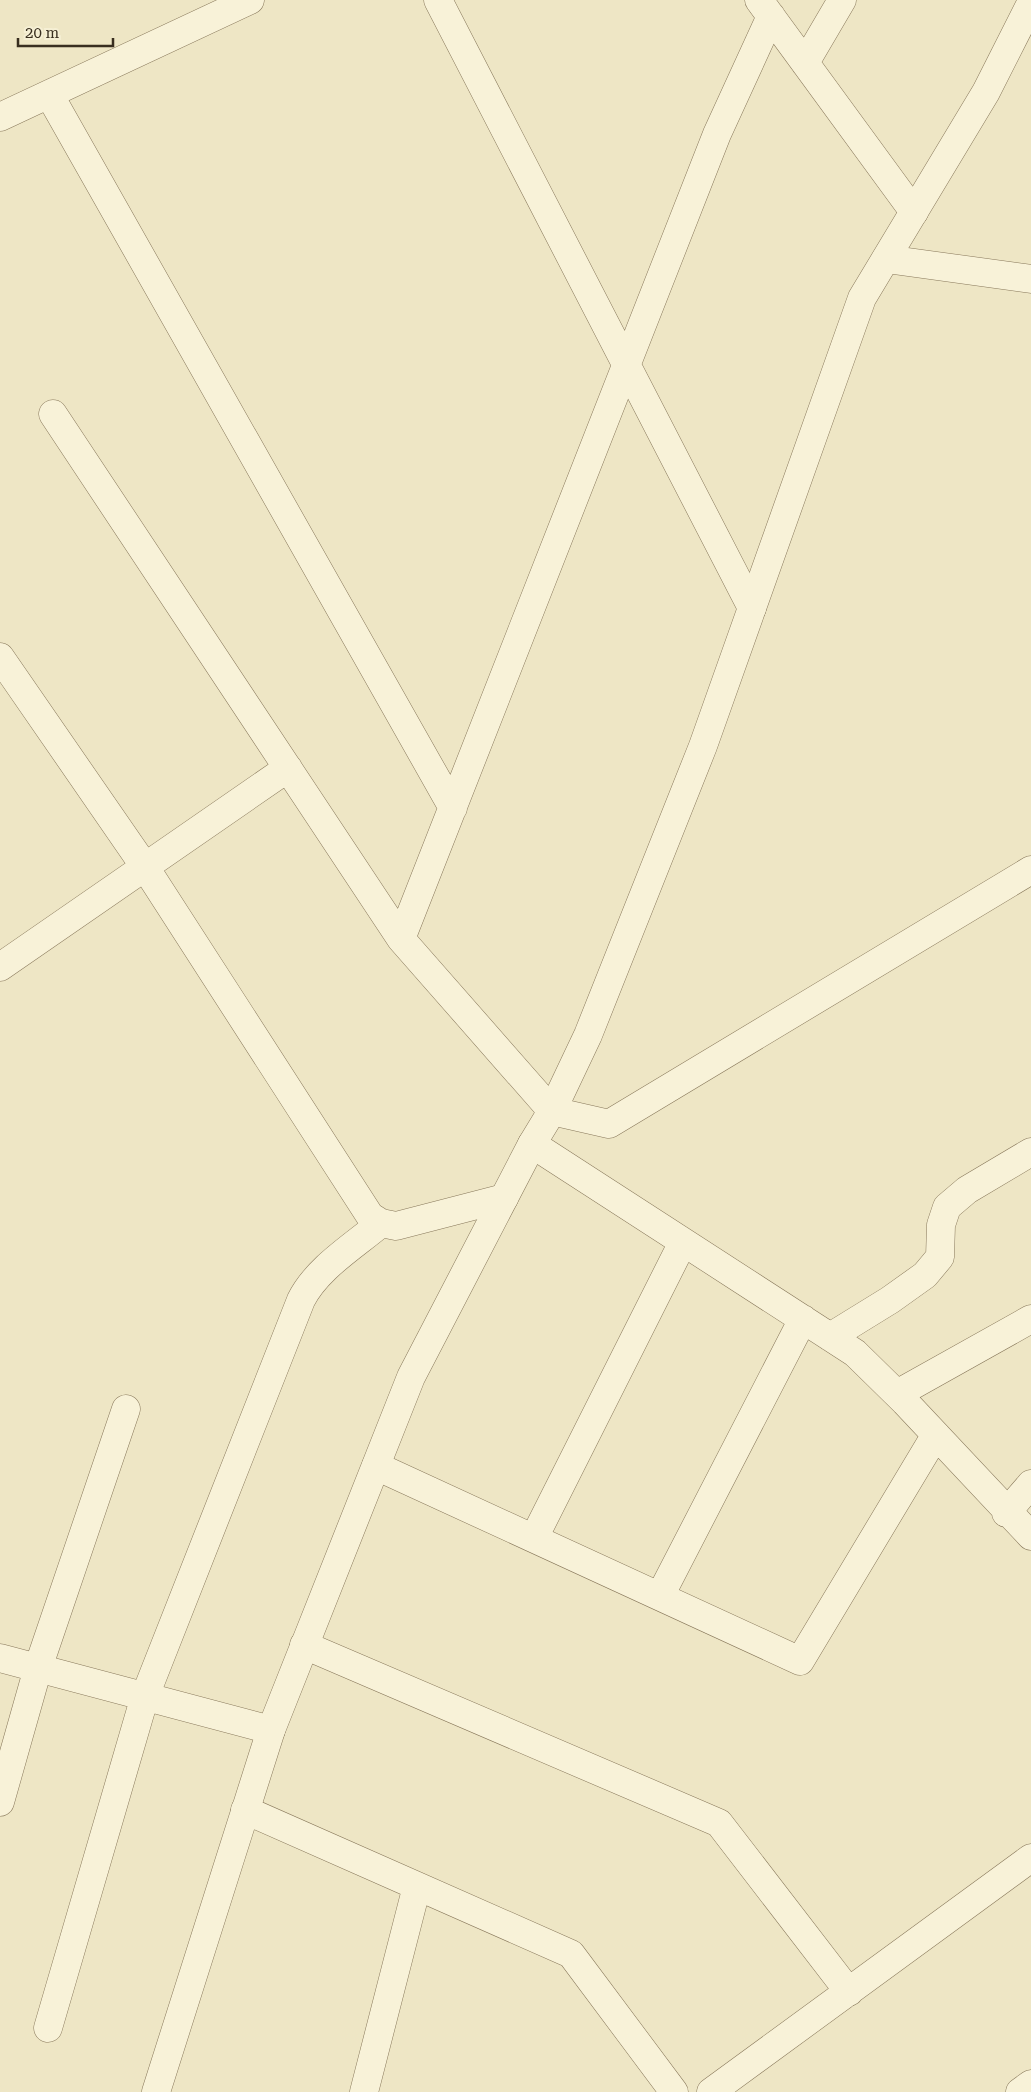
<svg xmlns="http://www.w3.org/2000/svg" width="1031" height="2092" font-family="'Roboto Serif',serif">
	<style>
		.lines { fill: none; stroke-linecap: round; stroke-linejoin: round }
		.minor-casing { stroke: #88785b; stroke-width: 29 }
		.tertiary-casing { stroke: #88785b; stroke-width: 29 }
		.minor { stroke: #f8f2d8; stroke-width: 28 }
		.tertiary { stroke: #f8f2d8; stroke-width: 28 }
	</style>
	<rect width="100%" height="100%" fill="#eee6c5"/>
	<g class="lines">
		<defs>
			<path id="minor" d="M438,0l314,608
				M759,0l155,212
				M805,63l37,-63
				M49,94l404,714
				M0,117l250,-117
				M886,259l145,20
				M53,414l348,525 151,172 57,13 422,-254
				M0,657l145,210 225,349 11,7 15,3 108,-28
				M401,939l316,-805 54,-118
				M0,967l288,-199
				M532,1144l323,209 50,49 126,134
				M830,1337l60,-37 35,-25 15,-18 1,-32 6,-18 20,-17 64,-38
				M897,1394l134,-75
				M376,1466l424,195 135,-225
				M1006,1513l25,-29
				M534,1538l149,-296
				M660,1596l143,-277
				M304,1645l415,178 130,169
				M0,1658l271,72
				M0,1802l38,-134 88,-259
				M245,1810l326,144 103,138
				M48,2028l97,-332 156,-396c16,-32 53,-54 80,-77
				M364,2092l53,-206
				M711,2092l320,-234
				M1020,2092l11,-8"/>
			<path id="tertiary" d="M156,2092l115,-362 140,-353 121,-233 20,-33 36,-76 115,-289 159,-448 124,-206 45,-89"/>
		</defs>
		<use href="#minor" class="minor-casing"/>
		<use href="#tertiary" class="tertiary-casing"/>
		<use href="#minor" class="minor"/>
		<use href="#tertiary" class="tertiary"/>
	</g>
	<path d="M18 38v8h95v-8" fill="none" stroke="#382e1f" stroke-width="2.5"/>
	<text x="25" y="38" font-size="15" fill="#382e1f" stroke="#f5efd4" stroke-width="4" paint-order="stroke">20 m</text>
</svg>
